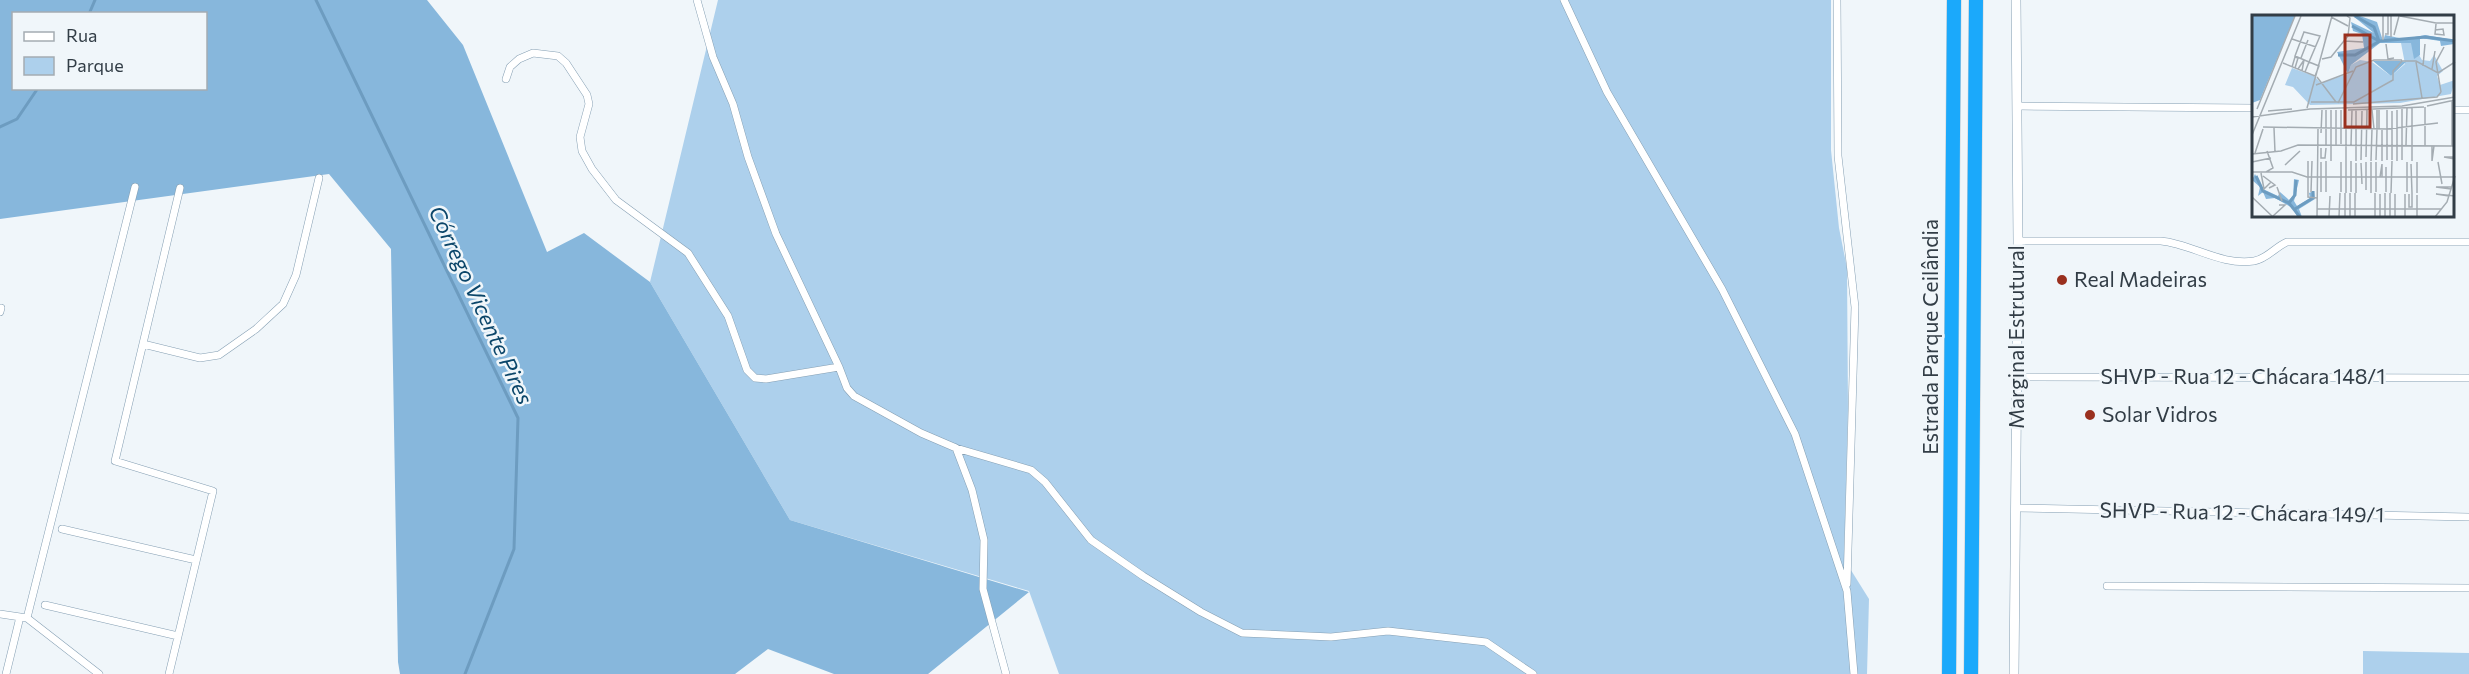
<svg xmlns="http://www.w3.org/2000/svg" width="2469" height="674" font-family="Commissioner,sans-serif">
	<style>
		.green { fill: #add0ec }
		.forest { fill: #87b7dc; fill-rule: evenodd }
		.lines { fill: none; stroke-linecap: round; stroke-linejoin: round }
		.stream { stroke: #6d9cc0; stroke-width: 3 }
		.minor-casing { stroke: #859fb3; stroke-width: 8 }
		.tertiary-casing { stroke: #859fb3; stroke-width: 10 }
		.motorway-casing { stroke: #ced0d3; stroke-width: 15 }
		.minor { stroke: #fff; stroke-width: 7 }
		.tertiary { stroke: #fff; stroke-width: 9 }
		.motorway { stroke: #1ba9fb; stroke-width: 14 }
		.poi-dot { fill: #9a301e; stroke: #f0f6fa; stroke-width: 2 }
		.labels { text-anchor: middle; stroke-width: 5; stroke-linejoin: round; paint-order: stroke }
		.poi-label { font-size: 21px; fill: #323d46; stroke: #f0f6fa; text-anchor: start }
		.street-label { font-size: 21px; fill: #323d46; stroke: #f0f6fa }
		.water-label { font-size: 22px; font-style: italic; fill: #0b466a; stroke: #f0f6fa }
		.inset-river { fill: none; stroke: #6d9cc0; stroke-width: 3 }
		.inset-road { fill: none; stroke: #a4acb2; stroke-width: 1.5 }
		.view { fill: #9a301e; fill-opacity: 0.15; stroke: #9a301e; stroke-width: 3 }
		.inset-edge { fill: none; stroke: #323d46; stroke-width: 3 }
	</style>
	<rect width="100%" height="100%" fill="#f0f6fa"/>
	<path class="green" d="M718,0h1113v150l8,78 8,40 1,142 -4,149 25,40 -2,75h-808l-30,-83 -239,-71 -140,-238z
		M2363,651l106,2v21h-106z"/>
	<path class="forest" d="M0,0h427l36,45 84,207 37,-19 66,49 140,238 239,72 -101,82h-94l-66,-25 -33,25h-335l-2,-12 -7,-413 -62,-75 -329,45zM14,14h192v74h-192z"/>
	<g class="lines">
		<path class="stream" d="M316,0l202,418 -4,131 -49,125
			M89,14l6,-14
			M0,127l17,-8 21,-31"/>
		<defs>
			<path id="minor" d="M697,0l16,57 20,47 15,53 28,77 63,133 8,21 7,8 67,37 35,15 75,22 14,12 46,58 52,36 58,36 41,21 89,4 57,-6 98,11 47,32
				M1564,0l43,92 115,197 73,145 52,157 7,83
				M1837,0l1,156 17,151 -8,277
				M506,79l4,-12 9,-8 14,-6 25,3 8,7 21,32 2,9 -9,33 2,14 10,18 24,31 72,53 40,63 19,54 8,8 11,1 73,-12
				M2017,106l236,2
				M2452,110h17
				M2018,241h143c31,3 60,25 93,20 13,-2 21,-14 33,-19h182
				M0,312l1,-4
				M143,344l57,14 19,-3 37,-26 27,-25 13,-29 23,-97
				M2017,377l452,1
				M956,448l16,42 12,50 -1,49 23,85
				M2016,508l453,9
				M62,529l134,31
				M2107,586l362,2
				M45,605l133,31
				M0,614l27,4 72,56
				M27,618l108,-431
				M6,674l14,-57
				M169,674l44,-183 -98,-30 65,-273"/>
			<path id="tertiary" d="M2014,674l4,-433 -2,-241"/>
			<path id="motorway" d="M1949,674l5,-674
				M1971,674l5,-674"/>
		</defs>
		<use href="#minor" class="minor-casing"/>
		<use href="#tertiary" class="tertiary-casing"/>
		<use href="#motorway" class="motorway-casing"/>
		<use href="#minor" class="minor"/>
		<use href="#tertiary" class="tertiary"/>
		<use href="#motorway" class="motorway"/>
	</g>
	<g class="poi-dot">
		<circle cx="2062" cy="280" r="6"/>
		<circle cx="2090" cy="415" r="6"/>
	</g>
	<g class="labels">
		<g class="poi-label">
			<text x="2074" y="287">Real Madeiras</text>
			<text x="2102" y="422">Solar Vidros</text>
		</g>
		<g class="street-label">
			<text transform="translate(1931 337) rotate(-90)" y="7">Estrada Parque Ceilândia</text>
			<text transform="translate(2017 337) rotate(-90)" y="7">Marginal Estrutural</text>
			<text x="2243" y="384">SHVP - Rua 12 - Chácara 148/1</text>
			<text transform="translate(2242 513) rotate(1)" y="7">SHVP - Rua 12 - Chácara 149/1</text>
		</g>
		<g class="water-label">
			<text transform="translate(481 305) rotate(65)" y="8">Córrego Vicente Pires</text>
		</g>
	</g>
	<g transform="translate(2252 15)">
		<rect width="202" height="202" fill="#f0f6fa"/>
		<path d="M149,28h11l10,17 8,1 4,-6 9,16 -6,5 3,9 15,-5 -4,14 -51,9 -90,2 -17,-18 -8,-2 7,-17 22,8 7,7 27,-9 3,-9 9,-5 12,2 19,14 14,-12z" fill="#add0ec"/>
		<path d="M0,1h43l-35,84 -8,3zM101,1h7l17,6 6,19 2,-6 19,4 21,-4 29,5v4l-13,2 -1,-5 -20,-3v17l-6,4 -3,-16h-31l-29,22 -3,9 -11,-22 27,-4 -2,-14 -9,-3 -2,-9 23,11zM121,46h27l6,1 -15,14zM3,159l8,15 15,7 2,-4 9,8 4,-4 1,-17 5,1 -5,21 3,5 13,-8 -1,-5 5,-2 1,8 -16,10 3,8h-5l-3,-8 -19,-11 -9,1 -3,-7 -5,4 2,-9 -8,-7z" fill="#87b7dc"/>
		<path class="inset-river" d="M103,1l19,11 5,14M100,11l27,15M86,40h17l25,-14 46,-4 29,4M4,161l7,15 26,12 11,14M37,188l6,-8 1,-15M43,194l18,-11v-7"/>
		<path class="inset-road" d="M139,1v21M148,1l36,7h19M79,2l17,9M183,15l8,-1 1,6 -9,-1 1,-10M52,17l16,4 -11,26 -14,-6zM133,19h3v-18M142,20l5,-19M40,24l24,8M131,25v-24M92,26l19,1M134,29l2,15 6,-1M49,43l7,-18M70,44l9,-2 17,-21 2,-18 -3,-2M164,47l6,36M31,48l32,13 4,-10 -10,-4 -4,10M171,51l2,-22M40,52l3,-10 3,1 -3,10M46,54l6,-9 -2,11M180,54l3,-18M65,62l19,25M64,70l37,-14M189,77l-5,-30 8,-15M59,87h43l39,-22v-9l9,-10h14l22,12 17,-11M86,88l18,-36 18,-7h28M101,89l84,-7 4,-5M175,91l28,-6M55,93l25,-92M5,94l38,-93M96,95l76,-3M120,95l2,19M16,96l24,-2M0,102l58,-8 92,-3 53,-9M11,112l124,2 51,-6M22,113l1,24M125,114v-19M127,114v-19M130,115v31M69,118l1,-23M0,120l49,-119M89,129v-34M74,130v-35M84,130v-35M99,130l1,-35M154,130l1,-37M173,131v-39M180,131v15l2,-15M200,131v-46M69,133v10h4l1,-10M3,138l8,-24M0,139l29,-3 17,-6 157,1M114,142l1,-47M203,142h-11l11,2M109,145l1,-49M124,145l1,-31M135,145v-50M140,145v-49M150,145v-51M56,146v36l9,1M79,146v-51M94,146v-32M104,146v-51M119,146l1,-32M145,146v-51M160,146v-53M0,147l19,-4M186,147l4,22M109,148l1,21M159,149l1,29M33,150l15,-14M0,157h40l15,5h148M14,157l7,-4 -6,-17M9,158l3,16 7,-7M11,161l12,9 -6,3M128,162l2,-13v13M25,172l5,14 -2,-5M199,174l-15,-2h16M114,175v-28M59,177l1,-31M69,177v-30M74,177v-31M89,177v-30M99,177v-31M124,177v-30M134,177v-25M155,177v-30M94,178v-32M104,178v-30M119,178v-31M139,178l1,-32M165,178v-31M157,179v13h3v-14M197,181l-13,-2 19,2M0,182l21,20M65,194h125M21,201l12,-11h-6M65,202l1,-88M77,202l1,-21M87,202l1,-24M93,202v-24M98,202v-24M103,202v-24M123,202v-24M128,202v-23M133,202v-24M138,202v-24M143,202v-23M153,202v-23M165,202v-22M183,202l12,-15 8,-26"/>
		<path class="view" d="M93,20h25v92h-25z"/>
		<rect width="202" height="202" class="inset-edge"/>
	</g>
	<rect x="12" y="12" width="195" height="78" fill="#f0f6fa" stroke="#a4acb2" stroke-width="1.5"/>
	<rect x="24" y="32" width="30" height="9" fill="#ffffff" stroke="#a4acb2" stroke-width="1.5"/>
	<text x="66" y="42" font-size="18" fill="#323d46">Rua</text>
	<rect x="24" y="57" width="30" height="18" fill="#add0ec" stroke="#a4acb2" stroke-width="1.5"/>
	<text x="66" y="72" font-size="18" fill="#323d46">Parque</text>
</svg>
